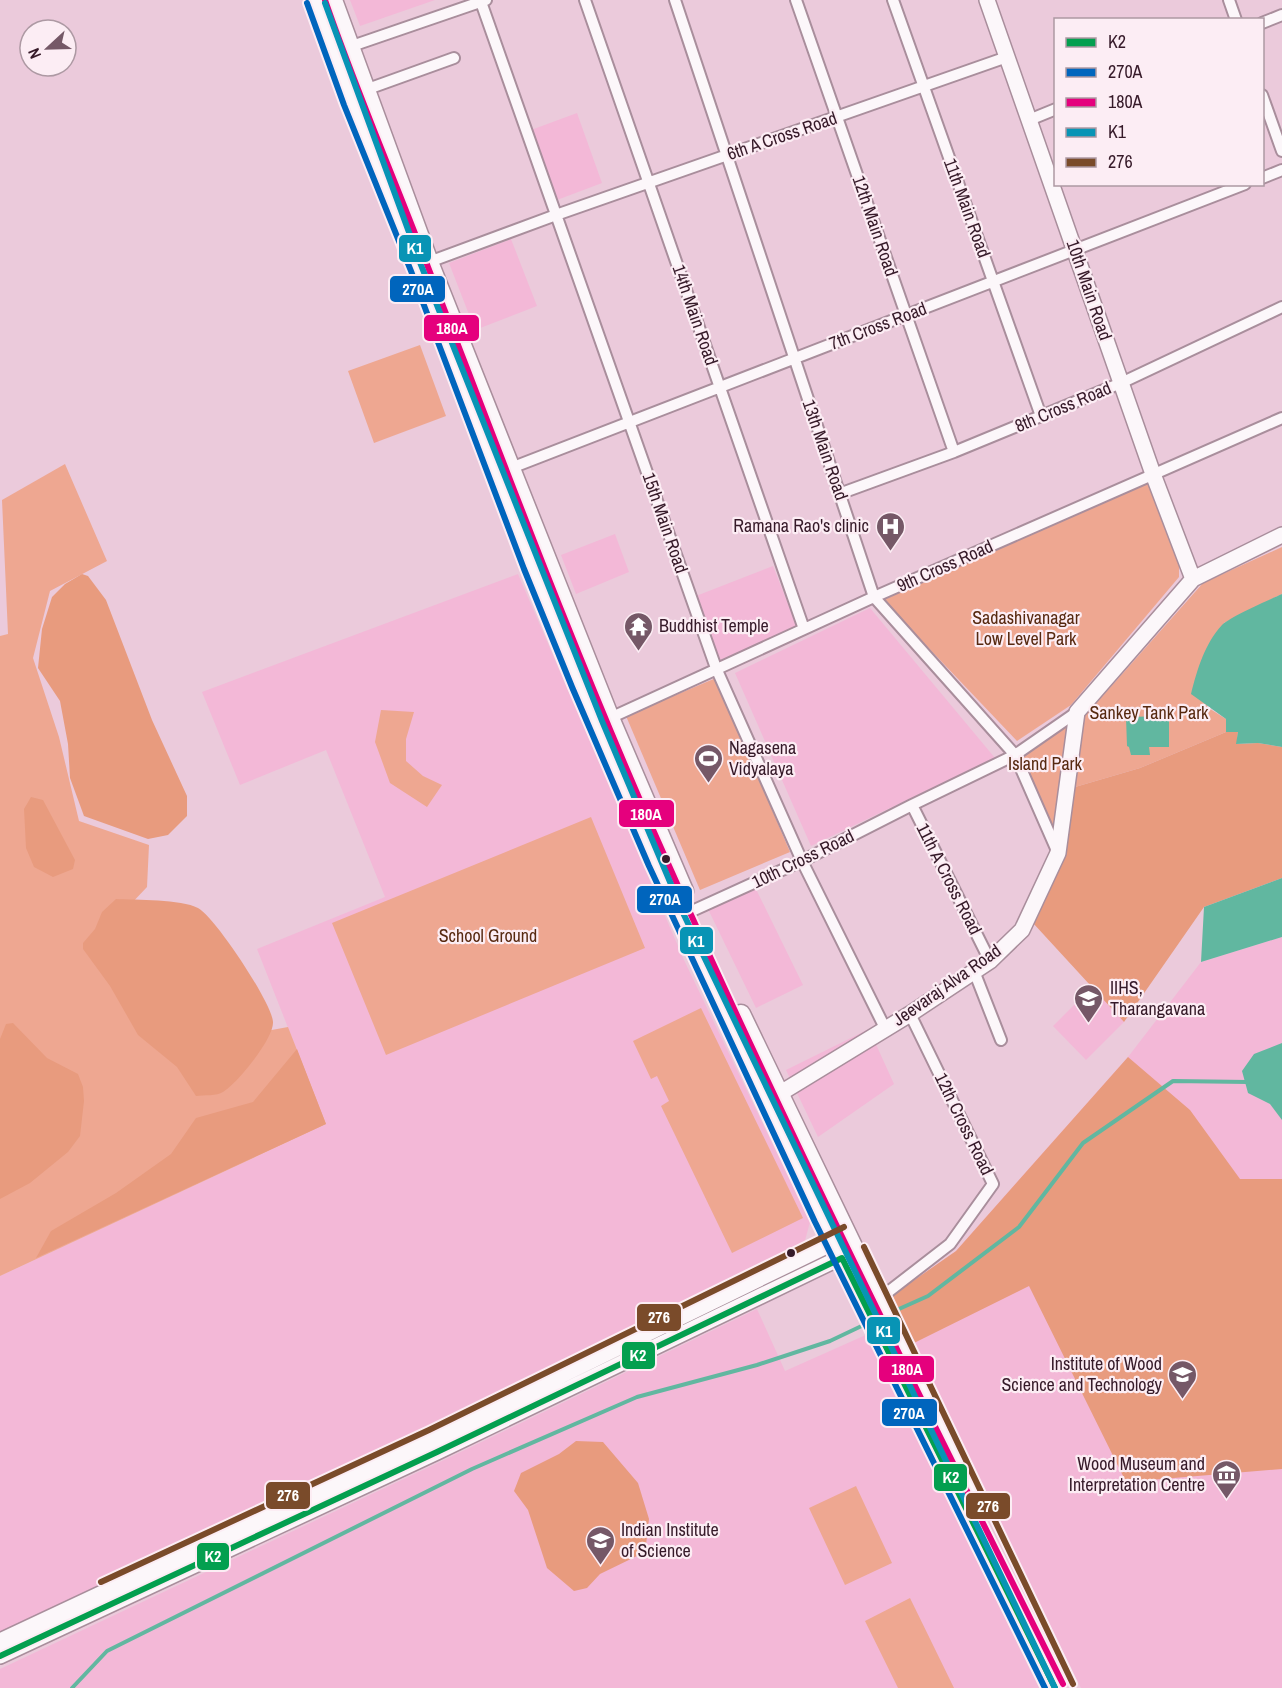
<svg xmlns="http://www.w3.org/2000/svg" width="1282" height="1688" font-family="'Archivo Narrow',sans-serif">
	<style>
		.built { fill: #f3b8d7 }
		.green { fill: #eea791 }
		.forest { fill: #e89b7e }
		.water { fill: #61b7a0 }
		.lines { fill: none; stroke-linecap: round; stroke-linejoin: round }
		.stream { stroke: #61b7a0; stroke-width: 4 }
		.street-casing { stroke: #a98e9c; stroke-width: 14 }
		.secondary-casing { stroke: #a98e9c; stroke-width: 18 }
		.highway-casing { stroke: #a98e9c; stroke-width: 21 }
		.street { stroke: #fcf7fa; stroke-width: 10 }
		.secondary { stroke: #fcf7fa; stroke-width: 15 }
		.highway { stroke: #fcf7fa; stroke-width: 18 }
		.bus-1-casing { stroke: #fcedf4; stroke-width: 10 }
		.bus-2-casing { stroke: #fcedf4; stroke-width: 10 }
		.bus-3-casing { stroke: #fcedf4; stroke-width: 10 }
		.bus-4-casing { stroke: #fcedf4; stroke-width: 10 }
		.bus-5-casing { stroke: #fcedf4; stroke-width: 10 }
		.bus-1 { stroke: #039f4f; stroke-width: 6 }
		.bus-2 { stroke: #0065bd; stroke-width: 6 }
		.bus-3 { stroke: #e5007d; stroke-width: 6 }
		.bus-4 { stroke: #0894b5; stroke-width: 6 }
		.bus-5 { stroke: #7a4b2a; stroke-width: 6 }
		.bus-dot { fill: #361a29; stroke: #fcedf4; stroke-width: 2 }
		.labels { text-anchor: middle; stroke-width: 4.5; stroke-linejoin: round; paint-order: stroke }
		.street-label { font-size: 18px; fill: #361a29; stroke: #fcedf4 }
		.poi-label { font-size: 18px; fill: #361a29; stroke: #fcedf4; text-anchor: start }
		.park-label { font-size: 18px; fill: #572910; stroke: #fcedf4 }
		.line-badge { stroke: #fcedf4; stroke-width: 2 }
		.badge-label { font-size: 16px; text-anchor: middle; font-weight: bold; fill: #fff }
	</style>
	<rect width="100%" height="100%" fill="#ebcadb"/>
	<path class="built" d="M350,0h85l-75,26z
		M577,113l25,70 -45,17 -26,-70z
		M511,239l26,67 -62,24 -26,-67z
		M615,534l14,38 -53,22 -15,-39z
		M773,566l25,63 -78,31 -24,-64z
		M518,574l166,386 126,262 -7,26 -803,385v-357l326,-152 -69,-175 128,-52 -59,-147 -86,35 -38,-93z
		M870,608l125,150 -184,88 -76,-173z
		M754,885l49,100 -47,23 -49,-101z
		M1282,937v751h-201l-191,-391 66,-46 172,-194 73,-95z
		M1092,987l32,35 -38,38 -33,-34z
		M869,1029l25,55 -76,53 -32,-67z
		M757,1309l28,62 83,-37 13,31 158,323h-1039v-19l442,-208z"/>
	<path class="green" d="M420,345l26,71 -72,27 -26,-72z
		M65,464l42,97 -57,30 -17,67 26,79 20,84 70,24 -2,42 -54,57 74,105 121,-22 38,97 -326,152v-640l8,-2 -6,-134z
		M1150,482l29,82v13l-108,128 -54,36 -134,-141z
		M1282,547v47l-58,29 -17,84 19,12v13l-86,36 -65,19 9,-70 119,-134z
		M716,678l74,174 -90,38 -74,-174z
		M381,710l33,2 -8,27v22l17,15 19,9 -15,22 -37,-24 -15,-41z
		M1077,712l-19,141 -43,-98z
		M591,817l54,131 -259,107 -54,-132z
		M701,1008l102,210 -71,35 -71,-147 8,-5 -12,-25 -6,3 -18,-38z
		M856,1486l36,77 -47,22 -36,-77z
		M910,1598l44,90h-56l-33,-67z"/>
	<path class="forest" d="M82,574l6,2 18,24 46,120 35,76v20l-19,19 -20,4 -64,-23 -14,-38 -2,-34 -8,-43 -22,-33 4,-39 10,-32 13,-13z
		M1238,731l-1,13 21,-1 24,4v131l-78,29 -80,115 -91,-99 33,-69 9,-67 65,-19 86,-36z
		M31,797l12,3 32,60 -2,9 -20,8 -19,-10 -8,-19 -2,-39z
		M116,899c20,1 65,0 82,9 17,9 74,95 75,114 1,16 -36,62 -50,70 -6,4 -19,3 -27,4l-19,-29 -39,-32 -28,-49 -27,-37v-6l12,-14 7,-17z
		M13,1023l34,35 31,16 5,13 1,14 -4,35 -12,16 -38,31 -30,16v-160l6,-15z
		M297,1049l29,75 -290,134 15,-27 65,-38 55,-39 25,-36 57,-16z
		M1128,1057l62,53 50,69h42v290l-156,13 -97,-196 -115,57 -24,-46 66,-46z
		M576,1441l27,1 35,41 11,36 -3,26 -9,11 -37,18 -13,14 -13,3 -27,-23 -19,-58 -14,-19 7,-18 38,-19z"/>
	<path class="water" d="M1282,594v153l-24,-4 -22,1 2,-12h-12v-13l-35,-25c6,-24 14,-51 31,-69 10,-9 47,-25 60,-31z
		M1169,716v31h-20l1,8h-19l-2,-8 -2,-1 -1,-29z
		M1282,878v59l-81,25 3,-55z
		M1282,1043v77l-12,-16 -22,-11 -6,-22 12,-17z"/>
	<g class="lines">
		<path class="stream" d="M890,1313l38,-17 91,-69 64,-84 90,-62 75,1
			M72,1688l35,-37 365,-182 165,-72 120,-32 73,-24 40,-19"/>
		<defs>
			<path id="street" d="M585,0l219,629
				M675,0l199,597 141,158 43,98
				M796,0l158,452
				M893,0l148,416
				M1229,0l7,20
				M481,2l235,666 86,193 83,167
				M1262,23l20,-8
				M349,47l137,-47
				M365,90l89,-32
				M1262,95l20,56
				M1029,120l27,-11
				M1262,178l20,-8
				M429,262l127,-47 451,-158
				M511,468l734,-284
				M839,494l115,-42 167,-69 161,-76
				M610,718l264,-121 408,-179
				M692,911l110,-50 110,-56
				M990,961l-78,-156 103,-50 62,-43
				M974,971l27,69
				M879,1299l71,-55 43,-60 -83,-170"/>
			<path id="secondary" d="M987,0l166,474 40,105
				M779,1094l131,-80 80,-53 32,-31 36,-77 19,-141 116,-133 89,-44
				M0,1641l433,-203 410,-200
				M0,1656l437,-204 413,-199"/>
			<path id="highway" d="M315,0c31,91 69,179 104,268 61,159 119,318 186,474 137,322 295,633 450,946
				M333,0l96,262 181,456 74,173
				M741,1014l229,475"/>
		</defs>
		<use href="#street" class="street-casing"/>
		<use href="#secondary" class="secondary-casing"/>
		<use href="#highway" class="highway-casing"/>
		<use href="#street" class="street"/>
		<use href="#secondary" class="secondary"/>
		<use href="#highway" class="highway"/>
		<defs>
			<path id="bus-1" d="M0,1656l437,-204 405,-194 213,430"/>
			<path id="bus-2" d="M307,3l37,102 67,166 113,298 48,118 77,179 166,356 230,466"/>
			<path id="bus-3" d="M325,0c31,90 69,178 103,267 77,199 151,398 238,592 124,279 261,552 397,825"/>
			<path id="bus-4" d="M325,3l96,262 181,456 82,194 371,773"/>
			<path id="bus-5" d="M864,1247l209,437
				M101,1582l328,-152 415,-203"/>
		</defs>
		<use href="#bus-1" class="bus-1-casing"/>
		<use href="#bus-2" class="bus-2-casing"/>
		<use href="#bus-3" class="bus-3-casing"/>
		<use href="#bus-4" class="bus-4-casing"/>
		<use href="#bus-5" class="bus-5-casing"/>
		<use href="#bus-1" class="bus-1"/>
		<use href="#bus-2" class="bus-2"/>
		<use href="#bus-3" class="bus-3"/>
		<use href="#bus-4" class="bus-4"/>
		<use href="#bus-5" class="bus-5"/>
	</g>
	<defs>
		<symbol id="hospital-pin" viewBox="-11 -11 22 30"><path d="M0 17L-7.5 6A9.5 9.5 0 1 1 7.5 6Z" fill="#755867" stroke="#fcedf4"/><path d="M-5-5h3v3.5h4V-5h3V5h-3V1.5h-4V5h-3Z" fill="#fff"/></symbol>
		<symbol id="temple-pin" viewBox="-11 -11 22 30"><path d="M0 17L-7.5 6A9.5 9.5 0 1 1 7.5 6Z" fill="#755867" stroke="#fcedf4"/><path d="M0-6L5-2H3V0L6.5 2.5H4V6H1.5V3h-3V6H-4V2.5H-6.5L-3 0V-2H-5Z" fill="#fff"/></symbol>
		<symbol id="stadium-pin" viewBox="-11 -11 22 30"><path d="M0 17L-7.5 6A9.5 9.5 0 1 1 7.5 6Z" fill="#755867" stroke="#fcedf4"/><path d="M0-5a6.5 5 0 1 0 0 10a6.5 5 0 1 0 0-10ZM-3.5-1.8h7v3.6h-7Z" fill="#fff"/></symbol>
		<symbol id="university-pin" viewBox="-11 -11 22 30"><path d="M0 17L-7.5 6A9.5 9.5 0 1 1 7.5 6Z" fill="#755867" stroke="#fcedf4"/><path d="M0-5L7-2L0 1L-7-2ZM-4 1L0 2.5L4 1V4Q0 6-4 4Z" fill="#fff"/></symbol>
		<symbol id="museum-pin" viewBox="-11 -11 22 30"><path d="M0 17L-7.5 6A9.5 9.5 0 1 1 7.5 6Z" fill="#755867" stroke="#fcedf4"/><path d="M0-6L6-3V-2H-6V-3ZM-5-1h2V3h-2ZM-1-1h2V3h-2ZM3-1h2V3H3ZM-6 4H6V6H-6Z" fill="#fff"/></symbol>
	</defs>
	<g fill-rule="evenodd">
		<use href="#hospital-pin" x="874" y="510" width="33" height="45"/>
		<use href="#temple-pin" x="622" y="610" width="33" height="45"/>
		<use href="#stadium-pin" x="692" y="742" width="33" height="45"/>
		<use href="#university-pin" x="1072" y="982" width="33" height="45"/>
		<use href="#university-pin" x="1166" y="1358" width="33" height="45"/>
		<use href="#museum-pin" x="1210" y="1458" width="33" height="45"/>
		<use href="#university-pin" x="584" y="1524" width="33" height="45"/>
	</g>
	<g class="bus-dot">
		<circle cx="666" cy="859" r="5"/>
		<circle cx="791" cy="1253" r="5"/>
	</g>
	<g class="labels">
		<g class="street-label">
			<text transform="translate(782 136) rotate(-19)" y="6">6th A Cross Road</text>
			<text transform="translate(967 208) rotate(70)" y="6">11th Main Road</text>
			<text transform="translate(875 226) rotate(71)" y="6">12th Main Road</text>
			<text transform="translate(1089 290) rotate(71)" y="6">10th Main Road</text>
			<text transform="translate(695 315) rotate(71)" y="6">14th Main Road</text>
			<text transform="translate(878 326) rotate(-21)" y="6">7th Cross Road</text>
			<text transform="translate(1063 407) rotate(-23)" y="6">8th Cross Road</text>
			<text transform="translate(825 450) rotate(71)" y="6">13th Main Road</text>
			<text transform="translate(665 523) rotate(71)" y="6">15th Main Road</text>
			<text transform="translate(945 566) rotate(-24)" y="6">9th Cross Road</text>
			<text transform="translate(803 859) rotate(-26)" y="6">10th Cross Road</text>
			<text transform="translate(949 879) rotate(63)" y="6">11th A Cross Road</text>
			<text transform="translate(947 985) rotate(-35)" y="6">Jeevaraj Alva Road</text>
			<text transform="translate(964 1124) rotate(64)" y="6">12th Cross Road</text>
		</g>
		<g class="poi-label">
			<text x="869" y="532" text-anchor="end">Ramana Rao's clinic</text>
			<text x="659" y="632">Buddhist Temple</text>
			<text x="729" y="754">Nagasena<tspan x="729" dy="21">Vidyalaya</tspan></text>
			<text x="1110" y="994">IIHS,<tspan x="1110" dy="21">Tharangavana</tspan></text>
			<text x="1162" y="1370" text-anchor="end">Institute of Wood<tspan x="1162" dy="21">Science and Technology</tspan></text>
			<text x="1205" y="1470" text-anchor="end">Wood Museum and<tspan x="1205" dy="21">Interpretation Centre</tspan></text>
			<text x="621" y="1536">Indian Institute<tspan x="621" dy="21">of Science</tspan></text>
		</g>
		<g class="park-label">
			<text x="1026" y="624">Sadashivanagar<tspan x="1026" dy="21">Low Level Park</tspan></text>
			<text x="1149" y="719">Sankey Tank Park</text>
			<text x="1045" y="770">Island Park</text>
			<text x="488" y="942">School Ground</text>
		</g>
	</g>
	<g class="line-badge">
		<rect x="398" y="234" width="34" height="29" rx="6" fill="#0894b5"/>
		<rect x="389" y="275" width="57" height="28" rx="6" fill="#0065bd"/>
		<rect x="423" y="314" width="57" height="28" rx="6" fill="#e5007d"/>
		<rect x="618" y="799" width="57" height="29" rx="6" fill="#e5007d"/>
		<rect x="636" y="885" width="57" height="29" rx="6" fill="#0065bd"/>
		<rect x="679" y="926" width="35" height="29" rx="6" fill="#0894b5"/>
		<rect x="636" y="1303" width="46" height="29" rx="6" fill="#7a4b2a"/>
		<rect x="866" y="1316" width="35" height="29" rx="6" fill="#0894b5"/>
		<rect x="621" y="1341" width="35" height="29" rx="6" fill="#039f4f"/>
		<rect x="878" y="1355" width="57" height="28" rx="6" fill="#e5007d"/>
		<rect x="881" y="1398" width="57" height="29" rx="6" fill="#0065bd"/>
		<rect x="933" y="1463" width="35" height="29" rx="6" fill="#039f4f"/>
		<rect x="265" y="1481" width="46" height="29" rx="6" fill="#7a4b2a"/>
		<rect x="965" y="1492" width="46" height="28" rx="6" fill="#7a4b2a"/>
		<rect x="196" y="1542" width="34" height="29" rx="6" fill="#039f4f"/>
	</g>
	<g class="badge-label">
		<text x="415" y="254">K1</text>
		<text x="418" y="295">270A</text>
		<text x="452" y="334">180A</text>
		<text x="646" y="820">180A</text>
		<text x="665" y="905">270A</text>
		<text x="696" y="947">K1</text>
		<text x="659" y="1323">276</text>
		<text x="884" y="1337">K1</text>
		<text x="638" y="1361">K2</text>
		<text x="907" y="1375">180A</text>
		<text x="909" y="1419">270A</text>
		<text x="951" y="1483">K2</text>
		<text x="288" y="1501">276</text>
		<text x="988" y="1512">276</text>
		<text x="213" y="1562">K2</text>
	</g>
	<rect x="1054" y="18" width="210" height="168" fill="#fcedf4" stroke="#ad99a3" stroke-width="1.5"/>
	<rect x="1066" y="38" width="30" height="9" fill="#039f4f" stroke="#ad99a3" stroke-width="1.5"/>
	<text x="1108" y="48" font-size="18" fill="#361a29">K2</text>
	<rect x="1066" y="68" width="30" height="9" fill="#0065bd" stroke="#ad99a3" stroke-width="1.5"/>
	<text x="1108" y="78" font-size="18" fill="#361a29">270A</text>
	<rect x="1066" y="98" width="30" height="9" fill="#e5007d" stroke="#ad99a3" stroke-width="1.5"/>
	<text x="1108" y="108" font-size="18" fill="#361a29">180A</text>
	<rect x="1066" y="128" width="30" height="9" fill="#0894b5" stroke="#ad99a3" stroke-width="1.5"/>
	<text x="1108" y="138" font-size="18" fill="#361a29">K1</text>
	<rect x="1066" y="158" width="30" height="9" fill="#7a4b2a" stroke="#ad99a3" stroke-width="1.5"/>
	<text x="1108" y="168" font-size="18" fill="#361a29">276</text>
	<g transform="translate(48 48) rotate(248)"><circle r="28" fill="#fcedf4" stroke="#ad99a3" stroke-width="1.5"/>
	<path d="M0-4.5L10 22L0 15L-10 22Z" fill="#755867"/>
	<text y="-9" font-size="16" font-weight="bold" text-anchor="middle" fill="#361a29">N</text>
	</g>
</svg>
